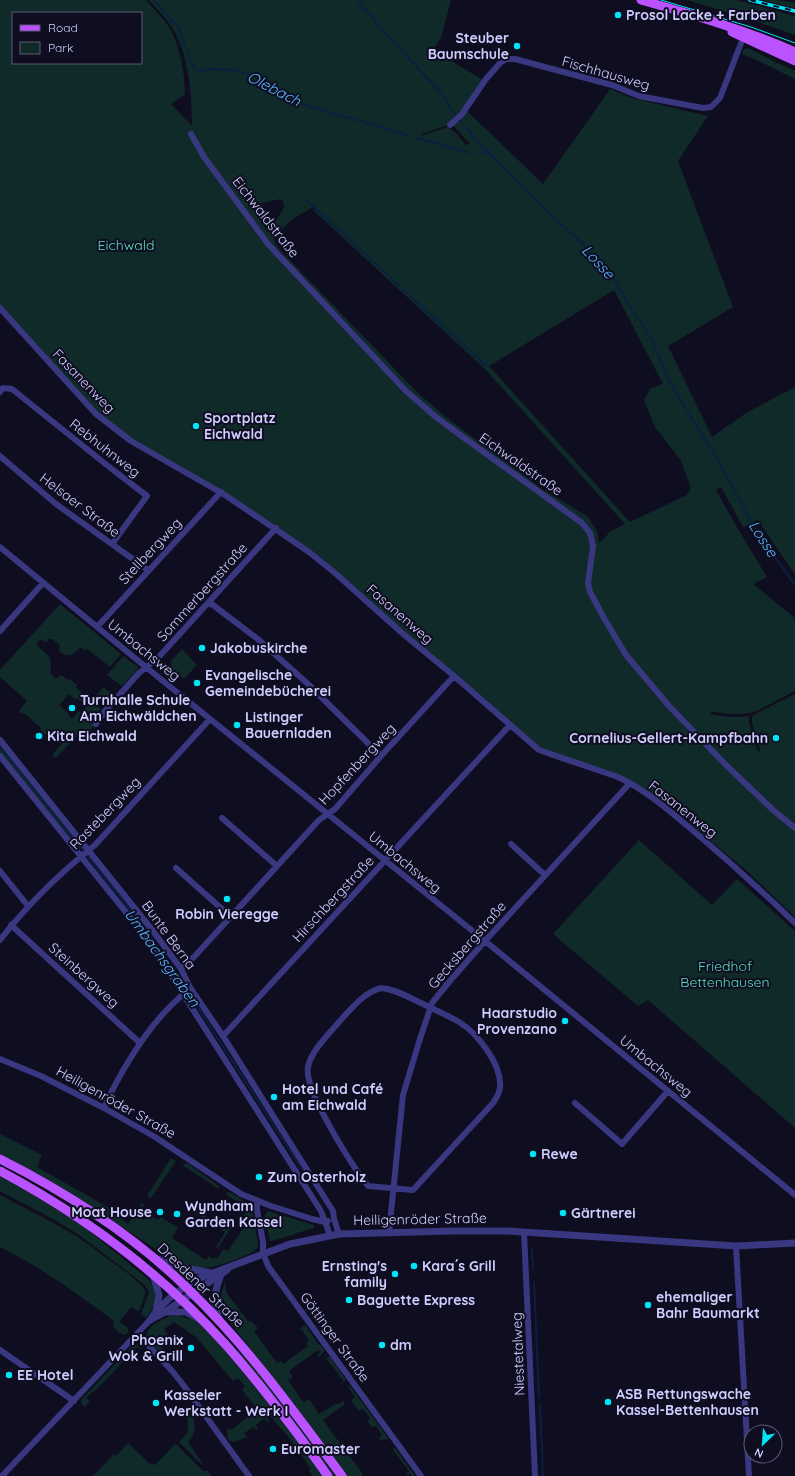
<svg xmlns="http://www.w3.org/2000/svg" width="795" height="1476" font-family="Quicksand,sans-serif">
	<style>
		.green { fill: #102a29; fill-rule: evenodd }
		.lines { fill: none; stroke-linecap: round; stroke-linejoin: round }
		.stream { stroke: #0b2041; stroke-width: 2 }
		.minor { stroke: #383780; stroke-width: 6 }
		.tertiary { stroke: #383780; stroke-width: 7 }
		.primary { stroke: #ba53ff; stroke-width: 9 }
		.tram { stroke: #00e5f7; stroke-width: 1 }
		.rail-casing { stroke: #00e5f7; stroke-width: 3.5 }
		.rail { stroke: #0f0d20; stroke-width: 2; stroke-dasharray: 6; stroke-linecap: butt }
		.poi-dot { fill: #00e5f7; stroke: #0f0d20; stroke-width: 1.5 }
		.labels { text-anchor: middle; stroke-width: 4; stroke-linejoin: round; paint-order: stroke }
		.poi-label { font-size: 14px; font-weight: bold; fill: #d0ccff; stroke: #0f0d20; text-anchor: start }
		.street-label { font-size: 14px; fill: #d0ccff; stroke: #0f0d20 }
		.park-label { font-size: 14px; fill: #58dfba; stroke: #0f0d20 }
		.water-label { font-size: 15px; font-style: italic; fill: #5ab7ff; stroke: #0f0d20 }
	</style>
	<rect width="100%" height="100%" fill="#0f0d20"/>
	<path class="green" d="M0,0h146c8,9 18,19 24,29 10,17 15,46 15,65l-14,10 21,22c0,-29 -3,-71 -19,-97 -6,-10 -16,-20 -24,-29h302l-10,38 -8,12 50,30 -19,28 79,76 67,-95 22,9 76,18 -30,45 55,146 -65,39 44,91 34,-24 49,-26v188l-37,-55 -15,7 -22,-40 -5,3 19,34 32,53 -14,7 42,34v73c-11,5 -35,20 -46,22 -13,2 -26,1 -38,-2v3c12,3 25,4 38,2v7l8,27 3,2c-1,-12 -9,-23 -8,-35l3,-3 40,-20v223l-47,-45 -59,-49 4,-8 -25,-21 -5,7 -19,-6 -22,-13 -18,-8 -41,-12 -25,-10 -203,-176 -56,-43 -184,-118 -95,-105zM13,13h128v50h-128zM448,125l6,1 16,18 -4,1 -11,-13 -8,-5 -24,8 -2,-1zM281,199l4,7 -17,27 -16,-28zM315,206l1,2 -3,2 172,159 140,155 -14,7 -12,12 -2,-12 -10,-15 -45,-27 -96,-72 -27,-23 -138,-143 -5,-6 -3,-7 21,-20zM614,290l49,94 -13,5 -6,11 11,27 26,34 10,27 -4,7 -57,27 -141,-156z
		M687,0h49l59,16v19l-40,-14z
		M762,0h17l16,3v5z
		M748,48l28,14 -1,2h2l1,-1 17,8v8l-30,-15 -23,-10 2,-5z
		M60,604l61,50 -11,13 -23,-18 -1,2 -6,-4c-6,8 -12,12 -21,4l1,-6 -8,-6h-3l-3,4 -5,-4 -5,5c11,12 18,12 14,29l6,6 5,-4 8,5 1,-1 7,6 -1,3 14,11 -5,6 -8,-7 -2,2 -6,-6 -10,11 10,9 -1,1 4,4 7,-8 16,14 -7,7 -5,-3 -27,29 -3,-3c2,-6 12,-11 13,-18l-2,-3 -4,1 -3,3 -3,-2h-7l-7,-6 1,-2 -17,-15 -2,1 -3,-3 8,-10 -27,-24v-7z
		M182,649l15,16 -13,14 -14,-12 2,-3 -2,-2z
		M123,656l15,11 -1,3 -15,16 -15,-11z
		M103,687l11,9 -7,7 -10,-8z
		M91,700l9,8v6l-4,9 -13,-12z
		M0,742l83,106 -3,2 -80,-98z
		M639,840l73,65 25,-26 58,52v197l-147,-128 -10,6 -85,-72z
		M0,1134l42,21 -5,12 69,39 22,18 14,-21 2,1 -4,13 4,3 4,-6 10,6 3,-3 17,11 -6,10 34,22 3,-4 4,3 5,-2 6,-8 4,2 21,-31 -5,-3 1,-5 -3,-2 2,-4 -19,-12 4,-2 19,11 3,10h2l5,31c-1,3 0,4 -3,6 -6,6 -41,18 -50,18 -11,1 -24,-4 -34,-8 -55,-38 -111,-75 -171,-106z
		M171,1158l5,3 -25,37 -4,-2z
		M187,1163l32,23v3l-37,-24z
		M0,1176l25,13 62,40 62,51c10,13 7,26 -3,38l-5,-4 8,-22 -4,-7 -66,-50 -26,-16 -53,-28z
		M0,1195l52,27 26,15 52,38 13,12 3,5 -6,17 -2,2 -7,-4 -12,15 8,5 2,5 -4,3 -7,-3 -5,-6 1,-5c-37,-27 -73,-54 -114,-74z
		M194,1209l33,21 4,-3 -13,21 -2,-1 9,-15 -33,-21z
		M268,1211l46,14v3c-15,4 -28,10 -44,13l-5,-26z
		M169,1266l12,5 19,4 -13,7z
		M225,1281l1,11 21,28 5,2 6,6 -4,3 23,32 4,-2 2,3 25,-18 -2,-3 3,-3 -8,-11 -3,1 7,-5 14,20h2l4,6 -6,6 -2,-2 4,-3 -3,-2 -29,21 4,6 -5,3 16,23 5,-4 10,15 17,-10h3l4,-3 2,3 -22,16 39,53v3h-16l-55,-76 -67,-85 -7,-16h3z
		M170,1316h10l9,3 3,-1 8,5 45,49 33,42 46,62h-11l-4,-5 2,-2 -25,-35 -17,-19 -2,2 2,4 -2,1 -2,-4 -9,7 2,4 -2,1 -2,-3 -10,6 3,4 -13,5 -6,-2 -1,-12 4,2c6,-5 13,-9 17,-15 3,-4 3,-6 7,-9l-13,-16 3,-4 -7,-8 -5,3 -37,-44 -22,-15 -10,7 4,6 -11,7 5,6 -3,3c-3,-4 -8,-8 -11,-12 -6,-11 15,-20 22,-23z
		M136,1344l5,4 -1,1 -3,-2 -43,45 -1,-1 -7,7 4,4 -5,4 -3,-1 -1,-5 52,-55z
		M239,1351l31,35 66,90h-2l-49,-66 -47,-58z
		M328,1357h2l16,23 -6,5v-1l3,-3 -2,-4 -5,2 4,-3 -13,-17 -4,2z
		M350,1386l39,53 -9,1 -1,-2 3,-3 -6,-9 -4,1 -5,-6 3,-3 -7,-9 -4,2 -8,-11 4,-3 -7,-10z
		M187,1409c10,9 10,24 1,33l15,22h-2l-22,-22 9,-10z
		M128,1443l21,20 6,2 20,-21h1l27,27h5l3,5h-118l21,-22 2,2z
		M394,1447l1,1 20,28h-3l-2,-3 -3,2 -1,-1 3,-3 -16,-21z"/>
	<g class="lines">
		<path class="stream" d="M154,0l20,23 4,3 12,34 6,12 15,-3 25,1 15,5 21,10 19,16 117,34
			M358,0l28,34 56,60 9,15 15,19 61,64 56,52 28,30 18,31 22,33 20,47 42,67 46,83 36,50
			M417,138l53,15
			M480,152h10
			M304,198l182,168
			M0,747l145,181 23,33 140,218
			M532,1249l1,19
			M534,1281l5,116
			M540,1405l3,71"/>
		<path class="minor" d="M450,125l12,-11 24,-35 14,-16 6,-4h9l97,26 27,11 64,12 8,-1 9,-9 23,-60
			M191,134l13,23 64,87 138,147 30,26 27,20 119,86 8,10 3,13 -5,37 2,9 14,26 22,37 43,51 57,59 47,45 22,18
			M0,308l96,106 35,27 94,54 84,57 26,21 67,60 52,43 85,74 79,27c30,14 54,36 79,57 34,29 66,58 98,89
			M0,392l3,-4 9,1 96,77 39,30 -35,48
			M0,456l56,48 92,66
			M0,547l147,121 338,273 310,254
			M209,602l50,38 49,44 73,72
			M97,627l124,-135
			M0,631l43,-48
			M96,724l9,-13 34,-38 18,-14 119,-131
			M0,740l153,191 28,38 10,20 32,47 110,175 1,8 5,15
			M0,756l150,186 171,269 9,24
			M222,818l55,48
			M511,844l34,31
			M176,868l55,49
			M0,871l28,35
			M11,925l129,118
			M0,940c28,-36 60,-67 95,-95l115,-126
			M181,969l13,-12 125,-137 16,-11 46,-53 73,-80
			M381,988c14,1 27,9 40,15 12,6 26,12 38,19 18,11 43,42 41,65 0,6 -4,11 -7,16l-80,87 -45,-4c-15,-19 -65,-97 -60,-119 3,-16 20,-32 31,-45 11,-12 25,-30 42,-34z
			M223,1036l287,-311
			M0,1059l41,17 63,32 51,29 86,57 30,12 41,13 13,3 3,-1
			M575,1103l47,41 46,-53
			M104,1108c13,-30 37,-70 59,-94 6,-7 13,-13 20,-20
			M257,1201v9l6,32v11l5,13 153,210
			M389,1232l14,-137 16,-53 13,-39 17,-21 36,-41 145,-158
			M524,1232l11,244
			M736,1246l13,230
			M138,1334l35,38 11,14 65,90
			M0,1350l74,51
			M2,1476l148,-156"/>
		<path class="tertiary" d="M158,1259l22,8 31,6
			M153,1275l6,20 -3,16
			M165,1312h21l12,6
			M152,1319l13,-7 62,-42
			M150,1320c12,-18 31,-32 50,-42l90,-34 49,-10 114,-3h55l228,15 59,-3
			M220,1322c-6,-20 -7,-28 1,-47"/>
		<path class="primary" d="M641,0c52,15 105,30 154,52
			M732,32l63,29
			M0,1159c67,34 132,75 186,128 60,57 107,123 156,189
			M0,1171c84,45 162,103 226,174 37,42 70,86 102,131"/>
		<path class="tram" d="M661,0l90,27 44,16"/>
		<defs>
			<path id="rail" d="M750,0l45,11"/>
		</defs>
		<use href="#rail" class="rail-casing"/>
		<use href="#rail" class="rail"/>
	</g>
	<g class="poi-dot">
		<circle cx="618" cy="15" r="4"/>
		<circle cx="517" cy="46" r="4"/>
		<circle cx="196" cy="426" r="4"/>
		<circle cx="202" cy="648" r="4"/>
		<circle cx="197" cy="683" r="4"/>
		<circle cx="72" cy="708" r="4"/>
		<circle cx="237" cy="725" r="4"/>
		<circle cx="39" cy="736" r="4"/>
		<circle cx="776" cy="738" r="4"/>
		<circle cx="227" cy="899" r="4"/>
		<circle cx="565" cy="1021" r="4"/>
		<circle cx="274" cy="1097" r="4"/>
		<circle cx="533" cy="1154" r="4"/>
		<circle cx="259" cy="1177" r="4"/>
		<circle cx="160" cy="1212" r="4"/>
		<circle cx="563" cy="1213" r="4"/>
		<circle cx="177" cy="1214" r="4"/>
		<circle cx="414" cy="1266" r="4"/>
		<circle cx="395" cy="1274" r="4"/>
		<circle cx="349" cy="1300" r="4"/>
		<circle cx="648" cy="1305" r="4"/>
		<circle cx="382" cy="1345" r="4"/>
		<circle cx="191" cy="1348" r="4"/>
		<circle cx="9" cy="1375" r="4"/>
		<circle cx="608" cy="1402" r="4"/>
		<circle cx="156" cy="1403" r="4"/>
		<circle cx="273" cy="1449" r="4"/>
	</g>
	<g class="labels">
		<g class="poi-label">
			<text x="626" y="20">Prosol Lacke + Farben</text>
			<text x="509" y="43" text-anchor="end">Steuber<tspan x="509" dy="16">Baumschule</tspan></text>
			<text x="204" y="423">Sportplatz<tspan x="204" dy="16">Eichwald</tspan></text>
			<text x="210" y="653">Jakobuskirche</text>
			<text x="205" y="680">Evangelische<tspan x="205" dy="16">Gemeindebücherei</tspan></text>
			<text x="80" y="705">Turnhalle Schule<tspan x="80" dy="16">Am Eichwäldchen</tspan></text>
			<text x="245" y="722">Listinger<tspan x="245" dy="16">Bauernladen</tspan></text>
			<text x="47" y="741">Kita Eichwald</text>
			<text x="768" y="743" text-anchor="end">Cornelius-Gellert-Kampfbahn</text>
			<text x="227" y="919" text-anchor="middle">Robin Vieregge</text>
			<text x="557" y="1018" text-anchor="end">Haarstudio<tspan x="557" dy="16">Provenzano</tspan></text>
			<text x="282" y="1094">Hotel und Café<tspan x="282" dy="16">am Eichwald</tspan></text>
			<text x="541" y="1159">Rewe</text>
			<text x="267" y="1182">Zum Osterholz</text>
			<text x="185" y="1211">Wyndham<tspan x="185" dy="16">Garden Kassel</tspan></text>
			<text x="152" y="1217" text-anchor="end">Moat House</text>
			<text x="571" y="1218">Gärtnerei</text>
			<text x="387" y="1271" text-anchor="end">Ernsting's<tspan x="387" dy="16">family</tspan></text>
			<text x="422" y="1271">Kara´s Grill</text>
			<text x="656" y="1302">ehemaliger<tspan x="656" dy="16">Bahr Baumarkt</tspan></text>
			<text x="357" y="1305">Baguette Express</text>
			<text x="183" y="1345" text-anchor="end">Phoenix<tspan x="183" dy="16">Wok &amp; Grill</tspan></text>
			<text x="390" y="1350">dm</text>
			<text x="17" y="1380">EE Hotel</text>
			<text x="616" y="1399">ASB Rettungswache<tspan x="616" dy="16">Kassel-Bettenhausen</tspan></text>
			<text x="164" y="1400">Kasseler<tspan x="164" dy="16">Werkstatt - Werk I</tspan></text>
			<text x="281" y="1454">Euromaster</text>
		</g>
		<g class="street-label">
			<text transform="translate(606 73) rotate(16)" y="5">Fischhausweg</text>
			<text transform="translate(266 217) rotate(52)" y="5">Eichwaldstraße</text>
			<text transform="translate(84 381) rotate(46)" y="5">Fasanenweg</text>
			<text transform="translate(105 448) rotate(38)" y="5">Rebhuhnweg</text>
			<text transform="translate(521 464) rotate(35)" y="5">Eichwaldstraße</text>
			<text transform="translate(80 505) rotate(37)" y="5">Helsaer Straße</text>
			<text transform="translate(150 551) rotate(-47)" y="5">Stellbergweg</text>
			<text transform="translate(202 592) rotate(-48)" y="5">Sommerbergstraße</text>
			<text transform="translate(400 614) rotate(41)" y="5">Fasanenweg</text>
			<text transform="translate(144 650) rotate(39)" y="5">Umbachsweg</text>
			<text transform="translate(357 764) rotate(-47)" y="5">Hopfenbergweg</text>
			<text transform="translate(683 809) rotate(38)" y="5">Fasanenweg</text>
			<text transform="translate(105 813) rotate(-46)" y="5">Rastebergweg</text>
			<text transform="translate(405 862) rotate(39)" y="5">Umbachsweg</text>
			<text transform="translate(333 899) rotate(-47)" y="5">Hirschbergstraße</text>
			<text transform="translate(169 935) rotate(54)" y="5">Bunte Berna</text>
			<text transform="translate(467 945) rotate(-49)" y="5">Gecksbergstraße</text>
			<text transform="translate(84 975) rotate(42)" y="5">Steinbergweg</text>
			<text transform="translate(656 1066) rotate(39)" y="5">Umbachsweg</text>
			<text transform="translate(116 1102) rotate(29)" y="5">Heiligenröder Straße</text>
			<text transform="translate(420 1219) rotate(-1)" y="5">Heiligenröder Straße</text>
			<text transform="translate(201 1285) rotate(44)" y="5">Dresdener Straße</text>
			<text transform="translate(335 1337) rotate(54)" y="5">Göttinger Straße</text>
			<text transform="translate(518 1354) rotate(-92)" y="5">Niestetalweg</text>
		</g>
		<g class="park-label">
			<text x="126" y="250">Eichwald</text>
			<text x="725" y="971">Friedhof<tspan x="725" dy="16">Bettenhausen</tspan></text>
		</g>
		<g class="water-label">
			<text transform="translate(274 89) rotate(27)" y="5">Olebach</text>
			<text transform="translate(598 262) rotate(47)" y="5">Losse</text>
			<text transform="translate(763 539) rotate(57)" y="5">Losse</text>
			<text transform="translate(162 958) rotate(54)" y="5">Umbachsgraben</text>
		</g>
	</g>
	<rect x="12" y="12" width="130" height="52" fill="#0f0d20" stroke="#5c5979"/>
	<rect x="20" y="25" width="20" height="6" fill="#ba53ff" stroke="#5c5979"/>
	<text x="48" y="32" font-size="12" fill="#d0ccff">Road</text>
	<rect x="20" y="42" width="20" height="12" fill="#102a29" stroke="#5c5979"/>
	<text x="48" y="52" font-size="12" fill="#d0ccff">Park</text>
	<g transform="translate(763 1444) rotate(205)"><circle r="19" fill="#0f0d20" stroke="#5c5979"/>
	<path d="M0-3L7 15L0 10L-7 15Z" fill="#00e5f7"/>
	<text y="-6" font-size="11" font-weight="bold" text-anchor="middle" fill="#d0ccff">N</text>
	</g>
</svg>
